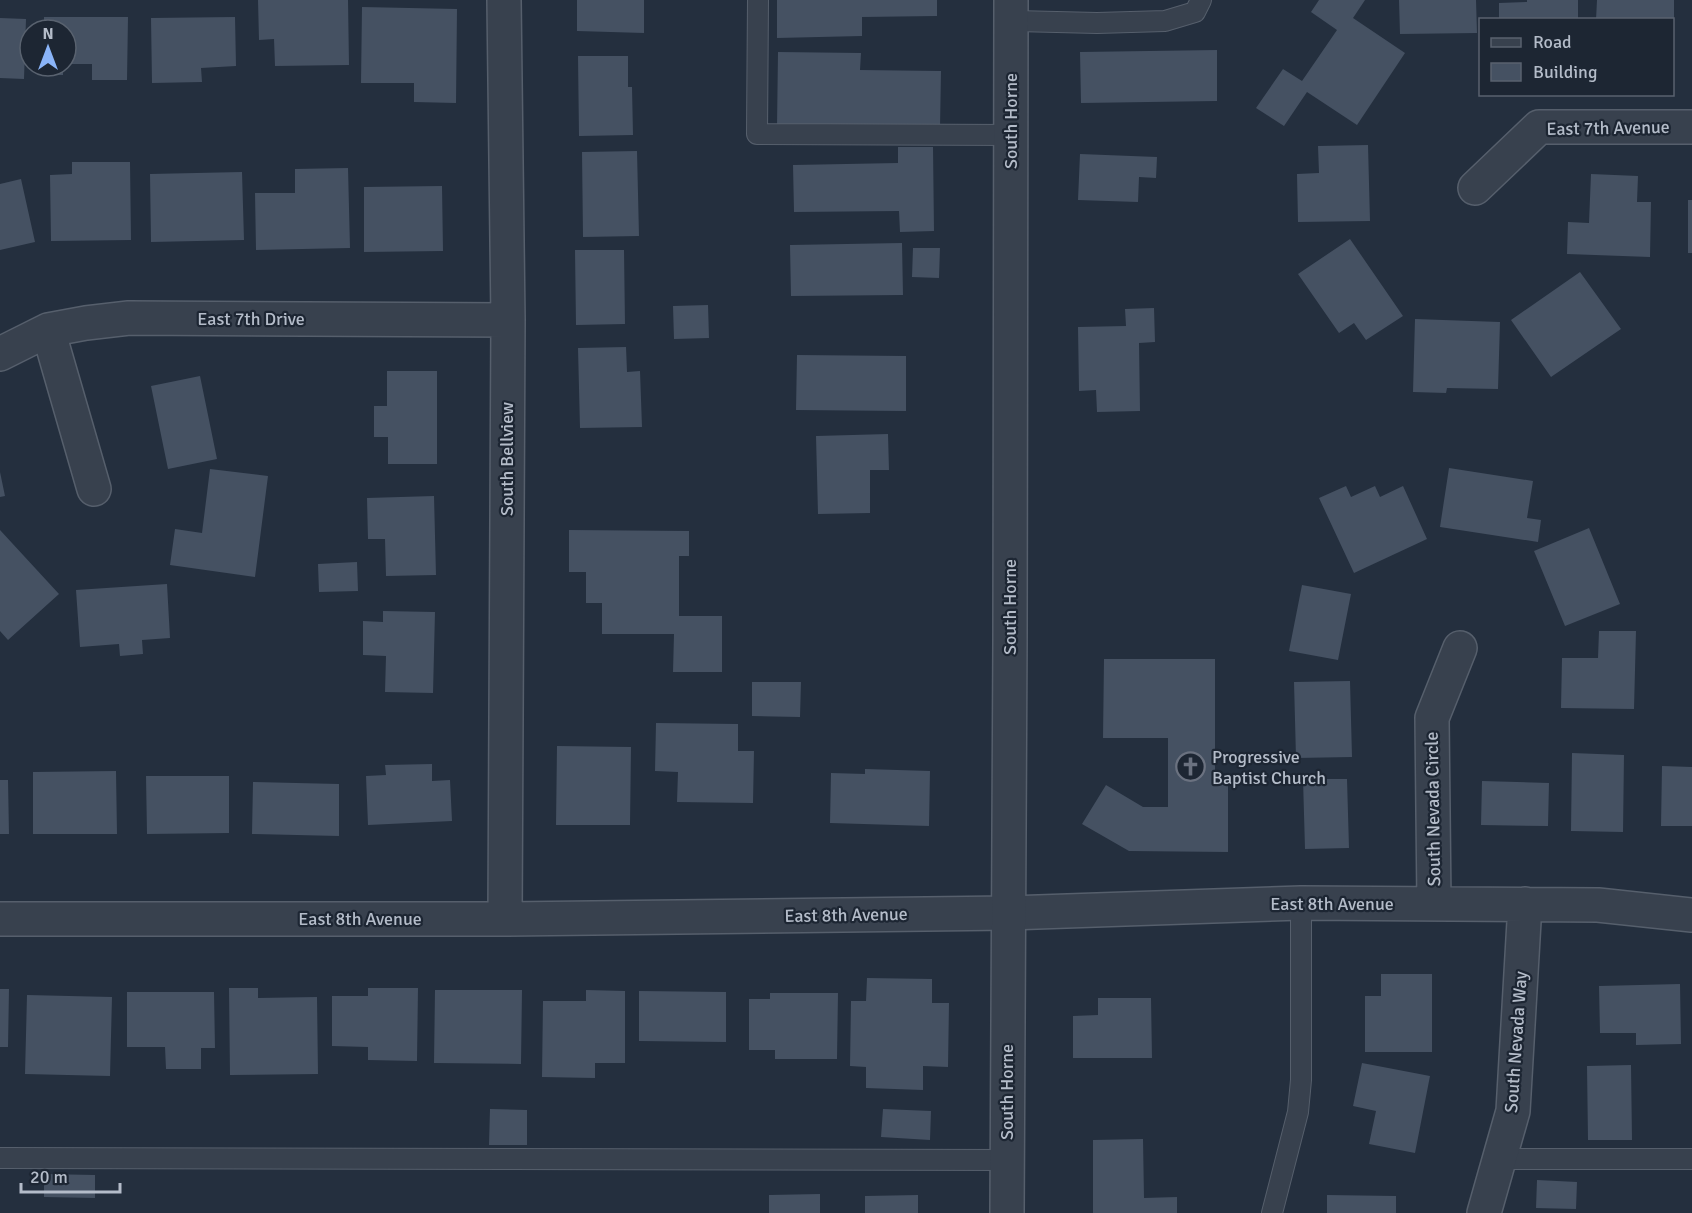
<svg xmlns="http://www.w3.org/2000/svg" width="1692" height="1213" font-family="Signika,sans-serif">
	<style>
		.building { fill: #455162 }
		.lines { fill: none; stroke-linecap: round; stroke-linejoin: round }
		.service-casing { stroke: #565f6c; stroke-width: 22 }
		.minor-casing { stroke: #565f6c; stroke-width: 36 }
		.tertiary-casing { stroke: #565f6c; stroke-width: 36 }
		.service { stroke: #38414e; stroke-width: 20 }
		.minor { stroke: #38414e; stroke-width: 33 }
		.tertiary { stroke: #38414e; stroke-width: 33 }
		.labels { text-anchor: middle; stroke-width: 4.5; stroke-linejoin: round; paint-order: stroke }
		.street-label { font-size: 18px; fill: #b4bcc9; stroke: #1d2633 }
		.poi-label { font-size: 18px; fill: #b4bcc9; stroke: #1d2633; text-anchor: start }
	</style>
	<rect width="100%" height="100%" fill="#242f3e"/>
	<path class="building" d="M258,0h90l1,65 -74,1 -1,-27 -15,1z
		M577,0h67v33l-67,-2z
		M777,0h160v16l-75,1v19l-85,2z
		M1319,0h46l-12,18 52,35 -48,72 -50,-33 -23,34 -28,-18 27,-39 19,12 35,-51 -26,-18z
		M1399,0h77l1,33 -77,1z
		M1527,0h51v20h-79v-17l28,-1z
		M1597,0h77v20h-78z
		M362,7l95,2 -1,94 -42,-1v-19h-53z
		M44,17h84l-1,63h-35v-16h-26v-34h-22z
		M235,17l1,49 -35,2 1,14 -50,1 -1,-65z
		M0,18l26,1 -2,60 -24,-1z
		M1217,50v51l-136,2 -1,-51z
		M778,52l83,1 -1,17 81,1 -1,57 -163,-2z
		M578,56h50v31h4l1,48 -54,1z
		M44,66h19v9h-19z
		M1368,145l2,76 -72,1 -1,-48 22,-1 -1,-27z
		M898,147h35l1,84 -34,1 -1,-21 -105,1 -1,-47 105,-2z
		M637,151l2,85 -56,1 -1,-85z
		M1080,154l77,3 -1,21 -17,-1 -1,25 -60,-2z
		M72,162h58l1,78 -80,1 -1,-66 22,-1z
		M348,168l2,80 -94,2 -1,-57h40v-24z
		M242,172l2,68 -93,2 -1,-68z
		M1591,174l47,2 -1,26h14l-1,55 -83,-3 1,-32 21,1z
		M21,179l14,63 -35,8v-66z
		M442,186l1,65 -79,1v-65z
		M1688,200h4v53h-4z
		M1350,239l53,77 -37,24 -12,-17 -15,10 -41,-59z
		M902,243l1,52 -112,1 -1,-51z
		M913,248h27l-1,30 -27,-1z
		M575,250h49l1,74 -49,1z
		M1580,272l41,57 -70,48 -40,-57z
		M708,305l1,33 -35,1 -1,-33z
		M1154,308l1,34 -16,1 1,68 -43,1 -1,-22 -17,1 -1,-64 48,-1 -1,-17z
		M1415,319l85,3 -2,67 -51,-1 -1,5 -33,-1z
		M626,347l1,25 13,-1 2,56 -62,1 -2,-80z
		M797,355l109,1v55l-110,-1z
		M387,371h50v93h-49v-27h-14v-31h13z
		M200,376l17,83 -49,10 -17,-83z
		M888,434l1,36h-19v43l-52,1 -2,-78z
		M1449,468l84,13 -6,37 14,2 -3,22 -98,-15z
		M210,469l58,7 -13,101 -85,-12 5,-36 27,4z
		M0,472l5,24 -5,1z
		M1346,486l5,11 24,-11 5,11 23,-11 24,53 -73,34 -35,-75z
		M434,496l2,79 -50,1 -1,-37h-17l-1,-41z
		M1589,528l31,76 -55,22 -31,-75z
		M0,530l59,64 -51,46 -8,-9z
		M569,530l120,1v25h-10v60h43v56h-49l1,-38h-72v-31h-16v-31h-17z
		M357,562l1,29 -39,1 -1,-28z
		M167,584l3,54 -28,2 1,14 -23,2 -1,-12 -39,3 -4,-57z
		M1302,585l49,9 -13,66 -49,-9z
		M383,611l52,1 -2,81 -48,-1 1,-36 -23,-1v-34l20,1z
		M1599,631h37l-2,78 -73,-1 1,-50h36z
		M1104,659h111v123h13v70l-99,-1 -47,-27 24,-39 37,22h25v-69h-65z
		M1350,681l2,76 -56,1 -2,-76z
		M752,682h49l-1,35 -48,-1z
		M656,723l82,1v27h16l-1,52 -76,-1 1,-30 -23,-1z
		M557,746l74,1 -1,78h-74z
		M1572,753l52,2 -1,77 -52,-1z
		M432,764v17l18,-1 2,41 -84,4 -2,-49 20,-1 -1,-10z
		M1662,766l30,1v59h-31z
		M865,769l65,2 -1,55 -99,-3 1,-50 34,1z
		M116,771l1,63h-84v-62z
		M146,776h83v57l-82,1z
		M1303,779h44l2,69 -44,1z
		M0,780h8l1,54h-9z
		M1482,781l67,2 -1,43 -67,-1z
		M253,782l86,2v52l-87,-2z
		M1381,974h51v78h-67v-56h16z
		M867,978l65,1v24h17l-1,64 -25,-1v24l-57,-2v-21l-16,-1 1,-65h15z
		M1680,984l1,60 -45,1v-12h-36l-1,-47z
		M229,988h29v10l59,-1 1,77 -88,1z
		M368,988h50l-1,73 -49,-1v-13l-36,-1v-50h36z
		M0,989h9l-1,58h-8z
		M435,990h87l-1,74 -87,-1z
		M586,990l39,1v72h-30v15l-53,-1 1,-76h43z
		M639,991l87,1v50l-87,-1z
		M127,992h87l1,56h-14v21h-35l-1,-22h-38z
		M770,993h68l-1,66h-62v-9h-26v-51h21z
		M27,995l85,2 -2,79 -85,-2z
		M1098,998h53l1,60h-79v-42l25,-1z
		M1362,1063l68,13 -15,77 -46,-9 7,-33 -23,-5z
		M1631,1065l1,75h-44l-1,-74z
		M490,1109l37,1v35h-38z
		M883,1109l48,2 -1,29 -49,-3z
		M1143,1139l1,59 33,-1v16h-84v-73z
		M44,1174l51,1v23l-51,-1z
		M1537,1180l40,2 -1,27 -40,-1z
		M820,1194v19h-51v-18z
		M918,1195v18h-53v-17z
		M1327,1195l69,1v17h-69z"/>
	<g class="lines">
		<defs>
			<path id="service" d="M758,0l-1,134 254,1
				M1011,21l86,2 68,-2 30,-9 6,-12
				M0,1158l1007,2
				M1499,1159h193
				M1272,1213l26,-101 3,-32v-177"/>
			<path id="minor" d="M504,0l4,320 -3,599
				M1475,188l64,-61h153
				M48,330l46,159
				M0,354l48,-24 38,-7 43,-5 379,2
				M1434,904l-2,-186 28,-70
				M0,919h505l503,-6 293,-10 297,2 94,10
				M1484,1213l29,-102 12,-207"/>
			<path id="tertiary" d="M1007,1213l3,-573 1,-640"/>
		</defs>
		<use href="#service" class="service-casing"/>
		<use href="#minor" class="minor-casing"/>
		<use href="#tertiary" class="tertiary-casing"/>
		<use href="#service" class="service"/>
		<use href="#minor" class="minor"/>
		<use href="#tertiary" class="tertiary"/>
	</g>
	<defs>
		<symbol id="church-ring" viewBox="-11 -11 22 22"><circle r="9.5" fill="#1d2633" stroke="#6b7280" stroke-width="1.5"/><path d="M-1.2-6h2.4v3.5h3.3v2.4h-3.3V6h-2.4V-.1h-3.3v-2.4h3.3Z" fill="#6b7280"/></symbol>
	</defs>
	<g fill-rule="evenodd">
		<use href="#church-ring" x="1174" y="750" width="33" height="33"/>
	</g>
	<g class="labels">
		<g class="street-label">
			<text transform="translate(1011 121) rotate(-90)" y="6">South Horne</text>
			<text transform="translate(1608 128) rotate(-1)" y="6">East 7th Avenue</text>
			<text x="251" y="325">East 7th Drive</text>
			<text transform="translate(507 459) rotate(-90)" y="6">South Bellview</text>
			<text transform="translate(1010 607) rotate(-90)" y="6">South Horne</text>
			<text transform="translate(1433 809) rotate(-91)" y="6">South Nevada Circle</text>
			<text x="1332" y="910">East 8th Avenue</text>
			<text transform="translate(846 915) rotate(-1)" y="6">East 8th Avenue</text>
			<text x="360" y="925">East 8th Avenue</text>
			<text transform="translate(1516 1042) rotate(-86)" y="6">South Nevada Way</text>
			<text transform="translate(1007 1092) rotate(-90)" y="6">South Horne</text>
		</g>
		<g class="poi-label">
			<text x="1212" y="763">Progressive<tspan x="1212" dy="21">Baptist Church</tspan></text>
		</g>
	</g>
	<rect x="1479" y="18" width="195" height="78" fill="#1d2633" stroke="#59626f" stroke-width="1.5"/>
	<rect x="1491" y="38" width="30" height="9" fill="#38414e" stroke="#59626f" stroke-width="1.5"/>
	<text x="1533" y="48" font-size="18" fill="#b4bcc9">Road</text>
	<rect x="1491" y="63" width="30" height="18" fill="#455162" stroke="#59626f" stroke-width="1.5"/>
	<text x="1533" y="78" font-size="18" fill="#b4bcc9">Building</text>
	<g transform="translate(48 48)"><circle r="28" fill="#1d2633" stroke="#59626f" stroke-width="1.5"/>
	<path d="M0-4.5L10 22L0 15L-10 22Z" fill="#8ab4f8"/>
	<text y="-9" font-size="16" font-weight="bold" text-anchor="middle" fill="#b4bcc9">N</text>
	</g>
	<path d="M21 1183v9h99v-9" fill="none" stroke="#b4bcc9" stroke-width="3"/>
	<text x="30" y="1183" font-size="18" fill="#b4bcc9" stroke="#1d2633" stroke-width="4.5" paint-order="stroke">20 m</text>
</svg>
